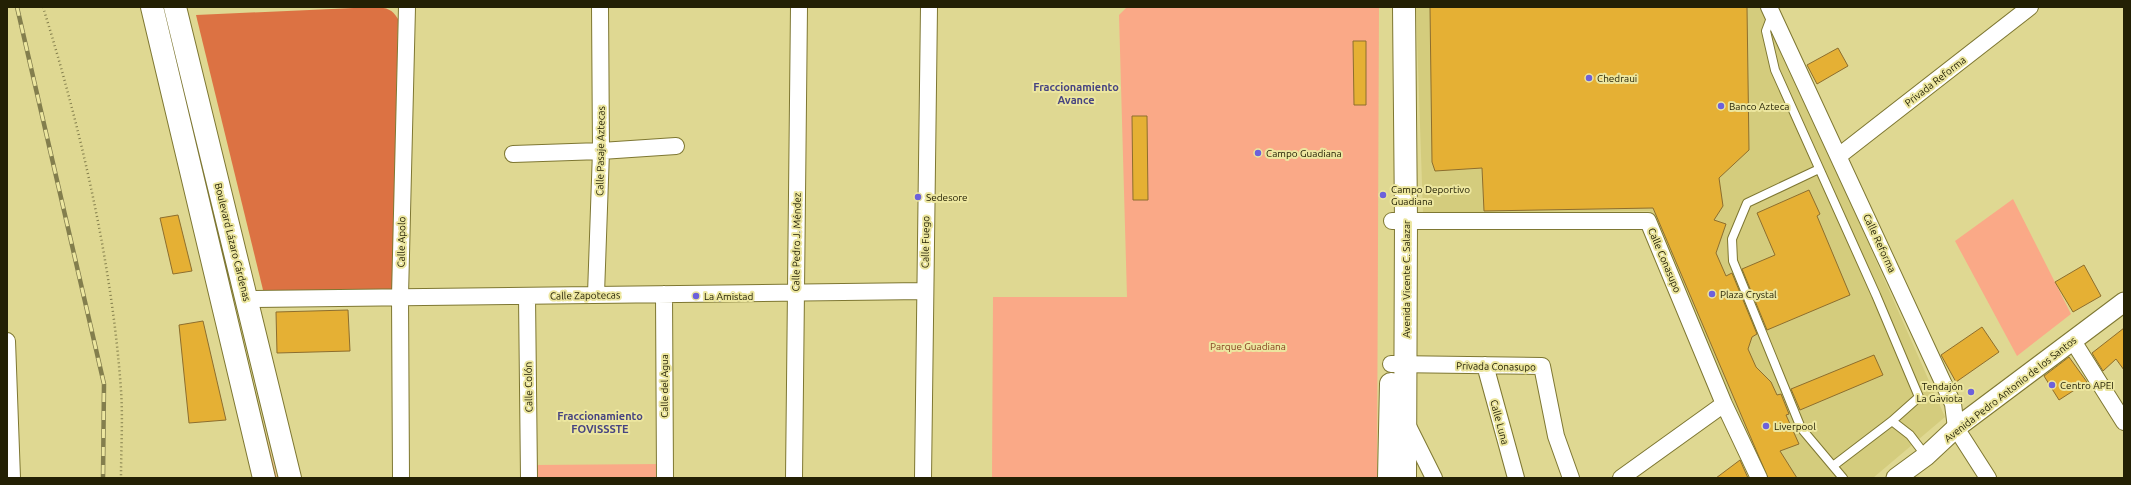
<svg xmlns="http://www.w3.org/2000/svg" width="2131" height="485" font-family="Ubuntu,sans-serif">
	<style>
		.built { fill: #d4cc7d }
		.green { fill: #faa987 }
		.forest { fill: #dc7243 }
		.building { fill: #e5b034; stroke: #8d6e2e }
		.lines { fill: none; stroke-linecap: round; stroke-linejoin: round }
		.service-casing { stroke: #7e7732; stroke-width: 10 }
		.minor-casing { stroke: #7e7732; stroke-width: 18 }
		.tertiary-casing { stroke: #7e7732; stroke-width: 21 }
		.secondary-casing { stroke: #7e7732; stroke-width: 24 }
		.primary-casing { stroke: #7e7732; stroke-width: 24 }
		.path { stroke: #847f4d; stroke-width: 2.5; stroke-dasharray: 1 3; stroke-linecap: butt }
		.service { stroke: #fff; stroke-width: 8 }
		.minor { stroke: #fff; stroke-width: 16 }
		.tertiary { stroke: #fff; stroke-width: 19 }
		.secondary { stroke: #fff; stroke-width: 22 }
		.primary { stroke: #fff; stroke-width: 22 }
		.rail-casing { stroke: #837e4d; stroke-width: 4.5 }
		.rail { stroke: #ece69f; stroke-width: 3; stroke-dasharray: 9; stroke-linecap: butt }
		.poi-dot { fill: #6d61db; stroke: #ece69f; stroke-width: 1.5 }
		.labels { text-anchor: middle; stroke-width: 4; stroke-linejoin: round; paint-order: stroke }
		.poi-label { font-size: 10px; fill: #232004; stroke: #ece69f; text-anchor: start }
		.street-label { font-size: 10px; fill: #232004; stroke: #ece69f }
		.park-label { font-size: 10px; fill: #864121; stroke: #ece69f }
		.neighbourhood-label { font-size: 11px; font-weight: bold; fill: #474481; stroke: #ece69f }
	</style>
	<rect width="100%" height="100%" fill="#dfd892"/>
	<path class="built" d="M1416,7h348l181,410 -72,61h-107l-116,-267 -227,2z"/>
	<path class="green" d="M1127,7h252l-2,471h-385l1,-181h134l-8,-282z
		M2013,199l58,115 -54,42 -62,-115z
		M243,344l34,134h-4z
		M661,464v14h-127v-13z"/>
	<path class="forest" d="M376,7c11,1 16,2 22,12l-6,271 -128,4 -68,-279z"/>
	<path class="building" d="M1430,7h317l2,143 -30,28 4,28 -9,14 12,4 -10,29 10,23 6,-3 25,61 -5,3 -4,12 8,18 15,15 6,13 4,-1 8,20 -3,1 13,29 -19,7 17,27h-29l-115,-270 -169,3 -2,-43 -47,3 -3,-9z
		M1353,41h13v64h-12z
		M1838,48l10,18 -31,18 -10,-19z
		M1132,116h15l1,84h-15z
		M1809,190l11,24 -3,2 33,79 -83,35 -25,-61 33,-14 -18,-42z
		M178,215l14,56 -19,3 -13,-56z
		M2084,265l17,31 -28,16 -18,-30z
		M348,310l2,41 -73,2 -1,-41z
		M203,321l23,99 -37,3 -10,-98z
		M1982,327l17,25 -43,30 -15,-27z
		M2124,328v42l-8,-11 -13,12 -11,-18z
		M1874,355l9,20 -83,35 -9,-21z
		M2069,357l18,25 -28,18 -15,-24z
		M1740,460l8,18h-32z"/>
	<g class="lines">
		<defs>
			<path id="service" d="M1772,15l-6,16 9,39 101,225 43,102 -27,24 -59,45
				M1819,169l-72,34 -15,36 1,22 68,167 42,50
				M1892,421l18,14 16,21"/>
			<path id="minor" d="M1769,7l184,397 3,24 32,50
				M513,154l88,-3 75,-5
				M1840,155l190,-148
				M1392,221h256l76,183 35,74
				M596,294l5,-143 -1,-144
				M664,294l1,184
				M527,296l2,182
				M247,299l677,-8
				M7,341l5,137
				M2073,341l51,81
				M1391,364l151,2 14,70 15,42
				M1485,365l31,113
				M1406,422l28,56
				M401,478l-1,-182 7,-289
				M794,478l5,-471
				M923,478l6,-471
				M1621,478l103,-74"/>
			<path id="tertiary" d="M1896,478l30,-22 30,-28 168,-126"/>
			<path id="secondary" d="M1404,7l2,214 -1,257
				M1389,478l2,-94"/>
			<path id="primary" d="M152,7l112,471
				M175,7l115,471"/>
		</defs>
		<use href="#service" class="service-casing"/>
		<use href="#minor" class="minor-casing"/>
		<use href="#tertiary" class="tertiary-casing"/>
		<use href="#secondary" class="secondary-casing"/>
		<use href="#primary" class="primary-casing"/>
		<path class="path" d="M43,7c38,122 69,256 78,383 2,29 0,59 0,88"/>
		<use href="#service" class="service"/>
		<use href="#minor" class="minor"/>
		<use href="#tertiary" class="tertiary"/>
		<use href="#secondary" class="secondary"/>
		<use href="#primary" class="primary"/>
		<defs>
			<path id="rail" d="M17,7l87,377 -1,94"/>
		</defs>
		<use href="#rail" class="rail-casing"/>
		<use href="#rail" class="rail"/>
	</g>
	<g class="poi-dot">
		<circle cx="1589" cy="78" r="4"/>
		<circle cx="1721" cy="106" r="4"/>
		<circle cx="1258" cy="153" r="4"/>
		<circle cx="1383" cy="195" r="4"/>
		<circle cx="918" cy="197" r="4"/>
		<circle cx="1712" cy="294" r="4"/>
		<circle cx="696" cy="296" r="4"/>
		<circle cx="2052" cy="385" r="4"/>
		<circle cx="1971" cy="392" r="4"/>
		<circle cx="1766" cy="426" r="4"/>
	</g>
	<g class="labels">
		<g class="poi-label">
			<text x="1597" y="82">Chedraui</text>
			<text x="1729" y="110">Banco Azteca</text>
			<text x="1266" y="157">Campo Guadiana</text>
			<text x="1391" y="193">Campo Deportivo<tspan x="1391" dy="12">Guadiana</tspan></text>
			<text x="926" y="201">Sedesore</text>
			<text x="1720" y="298">Plaza Crystal</text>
			<text x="704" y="300">La Amistad</text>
			<text x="2060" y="389">Centro APEI</text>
			<text x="1963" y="390" text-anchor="end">Tendajón<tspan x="1963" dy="12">La Gaviota</tspan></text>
			<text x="1774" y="430">Liverpool</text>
		</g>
		<g class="street-label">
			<text transform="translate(1935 81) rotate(-38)" y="4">Privada Reforma</text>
			<text transform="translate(600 151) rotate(-89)" y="4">Calle Pasaje Aztecas</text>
			<text transform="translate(233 242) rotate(76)" y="4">Boulevard Lázaro Cárdenas</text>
			<text transform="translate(401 242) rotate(-89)" y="4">Calle Apolo</text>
			<text transform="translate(796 242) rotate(-89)" y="4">Calle Pedro J. Méndez</text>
			<text transform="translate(925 242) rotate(-89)" y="4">Calle Fuego</text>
			<text transform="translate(1880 243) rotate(65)" y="4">Calle Reforma</text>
			<text transform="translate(1665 260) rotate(67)" y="4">Calle Conasupo</text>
			<text transform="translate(1406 279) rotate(-90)" y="4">Avenida Vicente C. Salazar</text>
			<text transform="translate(585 295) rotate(-1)" y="4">Calle Zapotecas</text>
			<text transform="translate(1496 366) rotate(1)" y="4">Privada Conasupo</text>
			<text transform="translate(664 386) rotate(-90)" y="4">Calle del Agua</text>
			<text transform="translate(528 387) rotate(-91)" y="4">Calle Colón</text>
			<text transform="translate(2010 389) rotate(-38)" y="4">Avenida Pedro Antonio de los Santos</text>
			<text transform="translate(1500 422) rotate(75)" y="4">Calle Luna</text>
		</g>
		<g class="park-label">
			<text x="1248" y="350">Parque Guadiana</text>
		</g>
		<g class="neighbourhood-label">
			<text x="1076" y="91">Fraccionamiento<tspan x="1076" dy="13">Avance</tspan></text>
			<text x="600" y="420">Fraccionamiento<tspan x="600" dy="13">FOVISSSTE</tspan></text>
		</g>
	</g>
	<rect width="2131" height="485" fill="none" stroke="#232004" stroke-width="16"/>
</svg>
